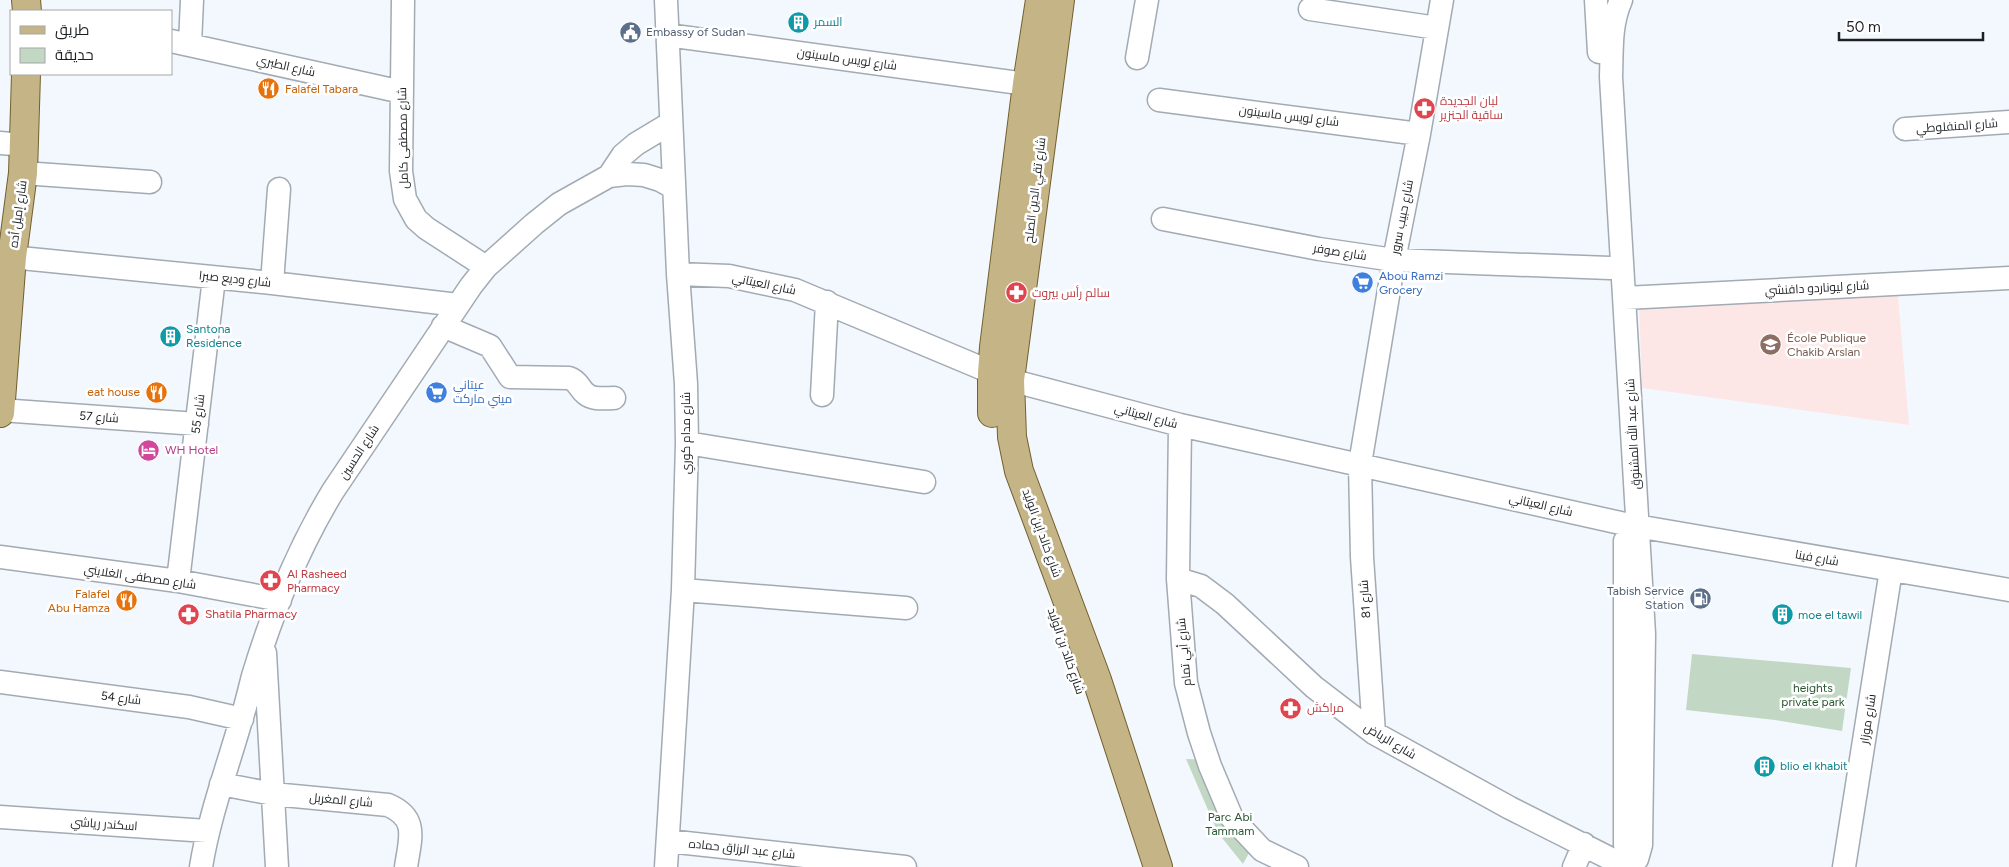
<svg xmlns="http://www.w3.org/2000/svg" width="2009" height="867" font-family="Figtree,Cairo,sans-serif">
	<style>
		.education { fill: #fde7e6 }
		.green { fill: #c2d8c4 }
		.lines { fill: none; stroke-linecap: round; stroke-linejoin: round }
		.minor-casing { stroke: #a2aab3; stroke-width: 25 }
		.major-casing { stroke: #72602f; stroke-width: 30 }
		.minor { stroke: #fff; stroke-width: 22 }
		.major { stroke: #c5b586; stroke-width: 28 }
		.labels { text-anchor: middle; stroke-width: 5; stroke-linejoin: round; paint-order: stroke }
		.culture-label { font-size: 12px; fill: #0d838f; stroke: #fff; text-anchor: start }
		.service-label { font-size: 12px; fill: #4e5e75; stroke: #fff; text-anchor: start }
		.street-label { font-size: 12px; fill: #1d2023; stroke: #fff }
		.food-label { font-size: 12px; fill: #c56008; stroke: #fff; text-anchor: end }
		.health-label { font-size: 12px; fill: #be3a42; stroke: #fff; text-anchor: start }
		.shop-label { font-size: 12px; fill: #366cbe; stroke: #fff; text-anchor: start }
		.education-label { font-size: 12px; fill: #785e54; stroke: #fff; text-anchor: start }
		.hotel-label { font-size: 12px; fill: #b23c85; stroke: #fff; text-anchor: start }
		.park-label { font-size: 12px; fill: #285631; stroke: #fff }
	</style>
	<rect width="100%" height="100%" fill="#f3f8fe"/>
	<path class="education" d="M1897,284l12,141 -267,-37 -3,-86z"/>
	<path class="green" d="M1692,654l159,14 -9,63 -67,-11 -89,-10z
		M1186,759l29,1 41,80 -13,24 -25,-31z"/>
	<g class="lines">
		<defs>
			<path id="minor" d="M403,0l-2,171 4,28 11,20 10,9 60,39
				M666,0l12,274 8,110 1,59 -4,147 -17,277
				M1596,0l3,52
				M1621,0c-11,25 -9,50 -10,77l33,557 -3,211 -4,14 -7,8
				M1310,9l127,19
				M667,35l360,49
				M171,41l231,51
				M190,44l2,-44
				M1137,58l10,-58
				M1159,100l260,34
				M1905,129l104,-7
				M0,143l25,2
				M23,173l127,9
				M609,176l14,-21 13,-11 35,-21
				M1163,219l156,30 75,11 216,8
				M0,256l272,27 186,22
				M678,274l51,2 66,14 215,90 170,45 445,99 384,66
				M272,283l7,-94
				M1625,298l384,-20
				M443,326l47,20 20,31 59,1c10,3 10,11 17,16 7,6 19,4 28,4
				M822,395l5,-93
				M0,410l197,14
				M1180,425l-2,154 8,104 13,50 11,33 22,52 30,32 35,17
				M687,443l237,39
				M1625,541v303l4,23
				M0,557l178,24 102,19
				M1178,579l23,7 24,18 89,83 60,46 136,75 117,59
				M178,581l36,-303
				M683,590l223,18
				M265,653l12,214
				M0,682l189,25 53,12
				M1374,733l-12,-176 -2,-93 34,-204 25,-126 23,-134
				M221,784l52,10 115,11c31,13 22,34 18,62
				M0,817l207,14
				M668,841l237,26
				M201,867c8,-50 26,-98 40,-147 5,-14 8,-29 12,-44 19,-63 46,-129 80,-185l138,-205 15,-19 48,-43 25,-20 50,-28 18,-2 17,1 16,5 14,8
				M1574,867l10,-23
				M1844,867l47,-297"/>
			<path id="major" d="M26,0l1,11
				M1060,0l-50,380 2,57 7,34 78,209 61,187
				M0,413l12,-156 11,-84 3,-99
				M992,413v-40l2,-26 33,-263 13,-84"/>
		</defs>
		<use href="#minor" class="minor-casing"/>
		<use href="#major" class="major-casing"/>
		<use href="#minor" class="minor"/>
		<use href="#major" class="major"/>
	</g>
	<defs>
		<symbol id="building-disc" viewBox="-11 -11 22 22"><circle r="9.5" fill="#0f9aa8" stroke="#fff"/><path d="M-4-6H4V6H1V3H-1V6H-4ZM-2.5-4.3h1.7v1.8h-1.7ZM.8-4.3h1.7v1.8H.8ZM-2.5-1h1.7V.8h-1.7ZM.8-1h1.7V.8H.8Z" fill="#fff"/></symbol>
		<symbol id="civic-disc" viewBox="-11 -11 22 22"><circle r="9.5" fill="#5c6f8a" stroke="#fff"/><path d="M-.6-6.5H3V-4.5H.6V-3L4-1V1h2V6H-6V1h2V-1L-.6-3ZM-1.2 2.5V6h2.4V2.5Z" fill="#fff"/></symbol>
		<symbol id="restaurant-disc" viewBox="-11 -11 22 22"><circle r="9.5" fill="#e8710a" stroke="#fff"/><path d="M-5-6h1v4h1v-4h1v4h1v-4h1v5L-1.5 .5V6h-2V.5L-5-1ZM5-6V6H3V1.5H1.5Q1.5-4 5-6Z" fill="#fff"/></symbol>
		<symbol id="pharmacy-disc" viewBox="-11 -11 22 22"><circle r="9.5" fill="#e0444e" stroke="#fff"/><path d="M-2-6h4v4h4v4h-4v4h-4v-4h-4v-4h4Z" fill="#fff"/></symbol>
		<symbol id="supermarket-disc" viewBox="-11 -11 22 22"><circle r="9.5" fill="#3f7fe0" stroke="#fff"/><path d="M-6-5.5h2.5l.6 2H6L4.5 2H-2.5L-4.4-4H-6ZM-1.5 3.2a1.3 1.3 0 1 0 .1 0ZM3 3.2a1.3 1.3 0 1 0 .1 0Z" fill="#fff"/></symbol>
		<symbol id="school-disc" viewBox="-11 -11 22 22"><circle r="9.5" fill="#8d6e63" stroke="#fff"/><path d="M0-5L7-2L0 1L-7-2ZM-4 1L0 2.5L4 1V4Q0 6-4 4Z" fill="#fff"/></symbol>
		<symbol id="hotel-disc" viewBox="-11 -11 22 22"><circle r="9.5" fill="#d1479c" stroke="#fff"/><path d="M-6-4.5h1.5V1H6V5H4.5V3h-9V5H-6ZM-4 0a1.8 1.8 0 1 1 3.6 0ZM.5 0V-2.5h3Q6-2.5 6 0Z" fill="#fff"/></symbol>
		<symbol id="fuel-disc" viewBox="-11 -11 22 22"><circle r="9.5" fill="#5c6f8a" stroke="#fff"/><path d="M-5.5-6h7V0h2V4h1.3V-2.5L3-4.5l.8-.8L6-3V5H2.5V1h-1V6h-7ZM-4.2-4.7v3.2H.2V-4.7Z" fill="#fff"/></symbol>
	</defs>
	<g fill-rule="evenodd">
		<use href="#building-disc" x="786" y="10" width="25" height="25"/>
		<use href="#civic-disc" x="618" y="20" width="25" height="25"/>
		<use href="#restaurant-disc" x="256" y="76" width="25" height="25"/>
		<use href="#pharmacy-disc" x="1412" y="96" width="25" height="25"/>
		<use href="#supermarket-disc" x="1350" y="270" width="25" height="25"/>
		<use href="#pharmacy-disc" x="1004" y="280" width="25" height="25"/>
		<use href="#building-disc" x="158" y="324" width="25" height="25"/>
		<use href="#school-disc" x="1758" y="332" width="25" height="25"/>
		<use href="#restaurant-disc" x="144" y="380" width="25" height="25"/>
		<use href="#supermarket-disc" x="424" y="380" width="25" height="25"/>
		<use href="#hotel-disc" x="136" y="438" width="25" height="25"/>
		<use href="#pharmacy-disc" x="258" y="568" width="25" height="25"/>
		<use href="#fuel-disc" x="1688" y="586" width="25" height="25"/>
		<use href="#restaurant-disc" x="114" y="588" width="25" height="25"/>
		<use href="#pharmacy-disc" x="176" y="602" width="25" height="25"/>
		<use href="#building-disc" x="1770" y="602" width="25" height="25"/>
		<use href="#pharmacy-disc" x="1278" y="696" width="25" height="25"/>
		<use href="#building-disc" x="1752" y="754" width="25" height="25"/>
	</g>
	<g class="labels">
		<g class="culture-label">
			<text x="814" y="26">السمر</text>
			<text x="186" y="333">Santona<tspan x="186" dy="14">Residence</tspan></text>
			<text x="1798" y="619">moe el tawil</text>
			<text x="1780" y="770">blio el khabit</text>
		</g>
		<g class="service-label">
			<text x="646" y="36">Embassy of Sudan</text>
			<text x="1684" y="595" text-anchor="end">Tabish Service<tspan x="1684" dy="14">Station</tspan></text>
		</g>
		<g class="street-label">
			<text transform="translate(847 59) rotate(8)" y="4">شارع لويس ماسينون</text>
			<text transform="translate(286 66) rotate(13)" y="4">شارع الطبري</text>
			<text transform="translate(1289 116) rotate(7)" y="4">شارع لويس ماسينون</text>
			<text transform="translate(1957 126) rotate(-4)" y="4">شارع المنفلوطي</text>
			<text transform="translate(403 138) rotate(-91)" y="4">شارع مصطفى كامل</text>
			<text transform="translate(1035 190) rotate(-83)" y="4">شارع تقي الدين الصلح</text>
			<text transform="translate(18 214) rotate(-82)" y="4">شارع إميل أده</text>
			<text transform="translate(1402 217) rotate(-79)" y="4">شارع حبيب سرور</text>
			<text transform="translate(1340 252) rotate(9)" y="4">شارع صوفر</text>
			<text transform="translate(235 279) rotate(6)" y="4">شارع وديع صبرا</text>
			<text transform="translate(764 284) rotate(12)" y="4">شارع العيتاني</text>
			<text transform="translate(1817 288) rotate(-3)" y="4">شارع ليوناردو دافنشي</text>
			<text transform="translate(198 414) rotate(-83)" y="4">شارع 55</text>
			<text transform="translate(1146 416) rotate(15)" y="4">شارع العيتاني</text>
			<text transform="translate(99 417) rotate(4)" y="4">شارع 57</text>
			<text transform="translate(686 433) rotate(-90)" y="4">شارع مدام كوري</text>
			<text transform="translate(1633 434) rotate(-93)" y="4">شارع عبد الله المشنوق</text>
			<text transform="translate(359 452) rotate(-57)" y="4">شارع الحسين</text>
			<text transform="translate(1541 505) rotate(13)" y="4">شارع العيتاني</text>
			<text transform="translate(1042 533) rotate(70)" y="4">شارع خالد إبن الوليد</text>
			<text transform="translate(1817 558) rotate(10)" y="4">شارع فينا</text>
			<text transform="translate(140 577) rotate(8)" y="4">شارع مصطفى الغلايني</text>
			<text transform="translate(1365 599) rotate(-94)" y="4">شارع 81</text>
			<text transform="translate(1066 651) rotate(71)" y="4">شارع خالد بن الوليد</text>
			<text transform="translate(1184 652) rotate(-95)" y="4">شارع أبي تمام</text>
			<text transform="translate(121 698) rotate(7)" y="4">شارع 54</text>
			<text transform="translate(1868 719) rotate(-81)" y="4">شارع موزار</text>
			<text transform="translate(1390 741) rotate(31)" y="4">شارع الرياض</text>
			<text transform="translate(341 800) rotate(5)" y="4">شارع المغربل</text>
			<text transform="translate(104 824) rotate(4)" y="4">اسكندر رياشي</text>
			<text transform="translate(742 849) rotate(6)" y="4">شارع عبد الرزاق حماده</text>
		</g>
		<g class="food-label">
			<text x="285" y="93" text-anchor="start">Falafel Tabara</text>
			<text x="140" y="396">eat house</text>
			<text x="110" y="598">Falafel<tspan x="110" dy="14">Abu Hamza</tspan></text>
		</g>
		<g class="health-label">
			<text x="1440" y="105">لبان الجديدة<tspan x="1440" dy="14">ساقية الجنزير</tspan></text>
			<text x="1032" y="297">سالم رأس بيروت</text>
			<text x="287" y="578">Al Rasheed<tspan x="287" dy="14">Pharmacy</tspan></text>
			<text x="205" y="618">Shatila Pharmacy</text>
			<text x="1307" y="712">مراكش</text>
		</g>
		<g class="shop-label">
			<text x="1379" y="280">Abou Ramzi<tspan x="1379" dy="14">Grocery</tspan></text>
			<text x="453" y="389">عيتاني<tspan x="453" dy="14">ميني ماركت</tspan></text>
		</g>
		<g class="education-label">
			<text x="1787" y="342">École Publique<tspan x="1787" dy="14">Chakib Arslan</tspan></text>
		</g>
		<g class="hotel-label">
			<text x="165" y="454">WH Hotel</text>
		</g>
		<g class="park-label">
			<text x="1813" y="692">heights<tspan x="1813" dy="14">private park</tspan></text>
			<text x="1230" y="821">Parc Abi<tspan x="1230" dy="14">Tammam</tspan></text>
		</g>
	</g>
	<rect x="10" y="10" width="162" height="65" fill="#ffffff" stroke="#a5a6a7"/>
	<rect x="20" y="26" width="25" height="8" fill="#c5b586" stroke="#a5a6a7"/>
	<text x="55" y="35" font-size="15" fill="#1d2023">طريق</text>
	<rect x="20" y="48" width="25" height="15" fill="#c2d8c4" stroke="#a5a6a7"/>
	<text x="55" y="60" font-size="15" fill="#1d2023">حديقة</text>
	<path d="M1839 32v8h144v-8" fill="none" stroke="#1d2023" stroke-width="2.5"/>
	<text x="1846" y="32" font-size="15" fill="#1d2023" stroke="#ffffff" stroke-width="4" paint-order="stroke">50 m</text>
</svg>
